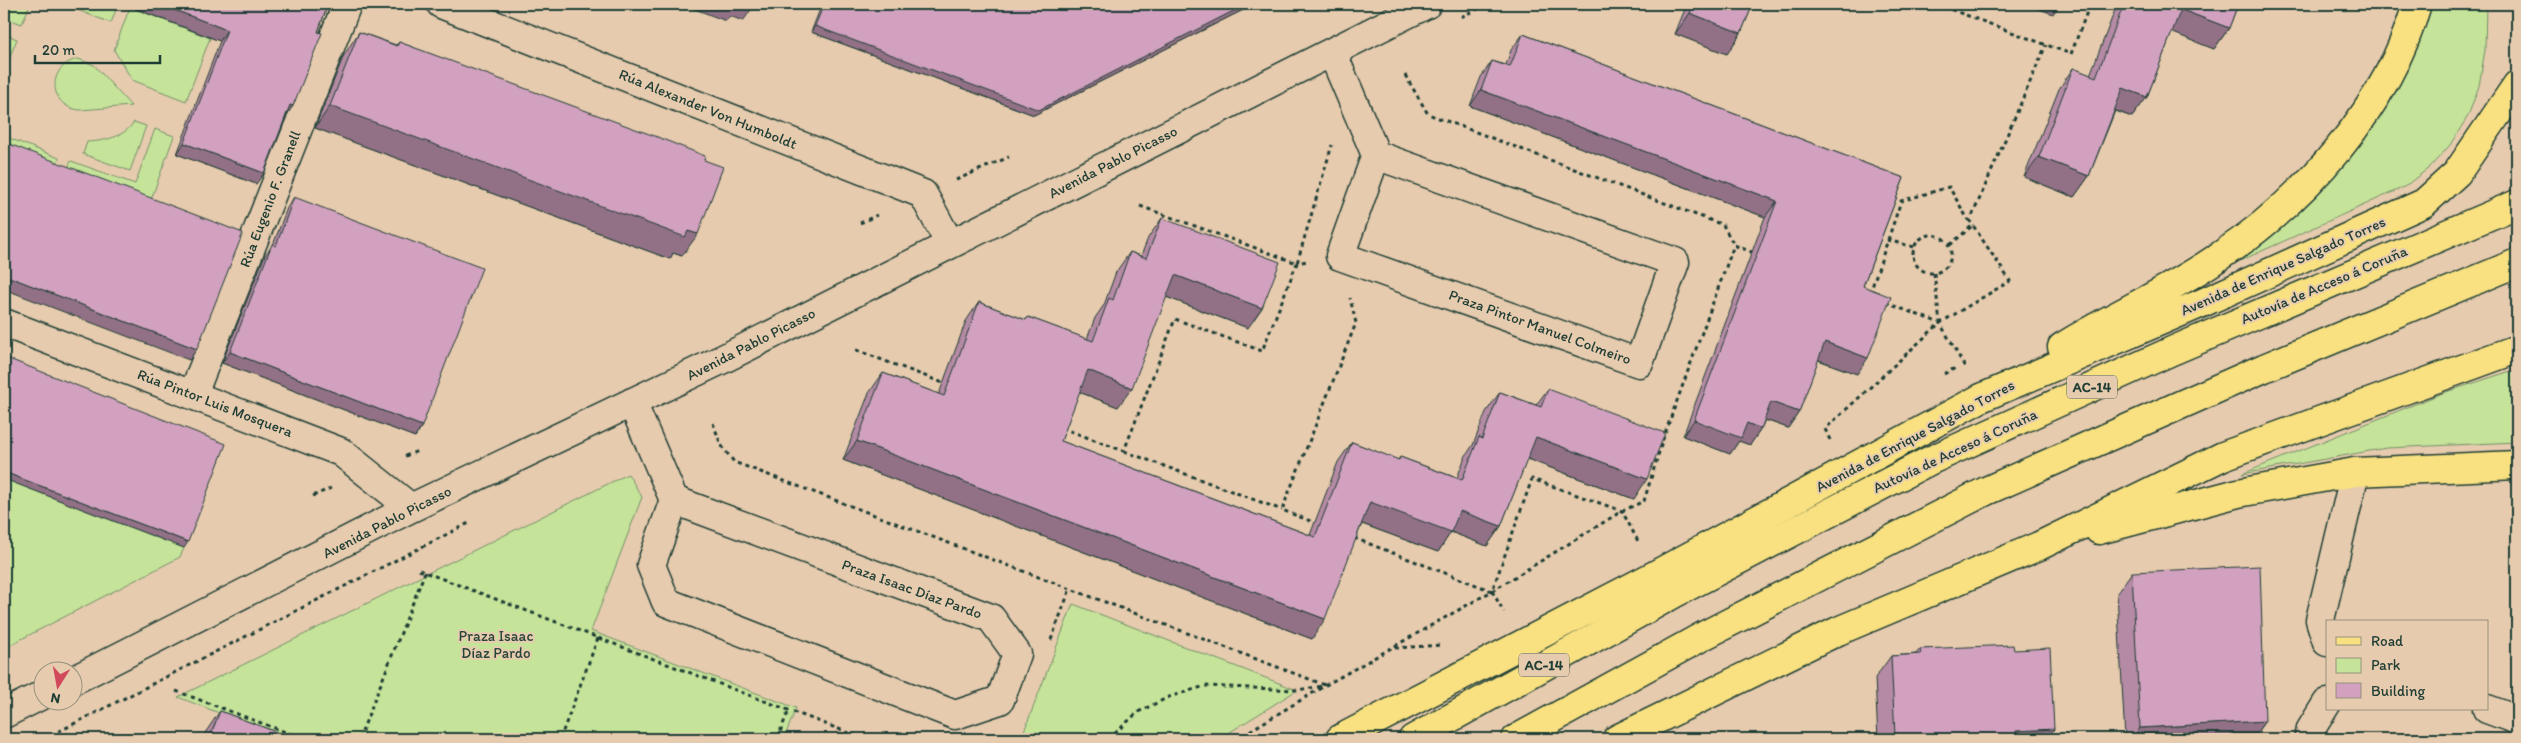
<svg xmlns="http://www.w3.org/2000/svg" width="2521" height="743" font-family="Itim,sans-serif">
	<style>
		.green { fill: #c6e39a; stroke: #729067 }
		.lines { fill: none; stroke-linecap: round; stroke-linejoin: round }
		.minor-casing { stroke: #1f3d34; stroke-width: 31 }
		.major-casing { stroke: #1f3d34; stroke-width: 31 }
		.highway-casing { stroke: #1f3d34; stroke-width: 31 }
		.path { stroke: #1f3d34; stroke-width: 3; stroke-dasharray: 4 4; stroke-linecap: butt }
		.minor { stroke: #e6cbae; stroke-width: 28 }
		.major { stroke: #f9e181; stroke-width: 28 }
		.highway { stroke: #f9e181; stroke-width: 28 }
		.wall { fill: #b48aa4; stroke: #1f3d34 }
		.shaded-wall { fill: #927186; stroke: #1f3d34 }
		.building { fill: #d1a1bf; stroke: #1f3d34 }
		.labels { text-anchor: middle; stroke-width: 4; stroke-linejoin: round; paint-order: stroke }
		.shield { fill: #e6cbae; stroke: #5b6859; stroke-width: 1 }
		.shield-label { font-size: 14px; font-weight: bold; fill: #1f3d34 }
		.street-label { font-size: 15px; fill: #1f3d34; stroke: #e6cbae }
		.park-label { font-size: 15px; fill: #274539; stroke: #e6cbae }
	</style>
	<rect width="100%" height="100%" fill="#e6cbae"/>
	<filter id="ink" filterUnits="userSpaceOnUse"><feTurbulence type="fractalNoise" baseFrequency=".02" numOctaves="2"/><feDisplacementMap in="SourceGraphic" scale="10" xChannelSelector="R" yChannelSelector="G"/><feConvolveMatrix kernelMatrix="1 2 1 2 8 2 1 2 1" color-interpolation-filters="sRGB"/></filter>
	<g filter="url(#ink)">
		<path class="green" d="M6,4h24l-8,20 -18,-6z
			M62,4h56l-7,19z
			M2427,4h59l-1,46 -6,36 -11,30 -18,29 -20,22 -26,20 -171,77 41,-34z
			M130,7l80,31 -24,63 -54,-21 -18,-30z
			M4,34l13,5 -13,33z
			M78,59l16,6 37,41 -51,4c-33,-3 -33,-45 -2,-51z
			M134,122l12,4 -16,45 -47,-17 4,-12c18,-1 37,-5 47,-20z
			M155,129l19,7 -26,72 -84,-30 7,-17 64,23z
			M4,136l55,22 -6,15 -49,-19z
			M2517,369v73l-131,6 -144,26 198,-80z
			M628,474l14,23 -51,134 205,77 -12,31h-498l-108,-42z
			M4,479l180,69 -4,9 -176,91z
			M1073,604l224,86 -78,49h-198z"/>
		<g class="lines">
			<defs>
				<path id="minor" d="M441,4l482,190 27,50
					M1332,52l44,103
					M1376,155l299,107 -36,101 -299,-107z
					M4,323l337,129 70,56
					M193,394l154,-390
					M632,402l42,98
					M674,500l317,118 26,36 -17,46 -45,15 -289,-113 -15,-37z
					M2327,642l-7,-22 35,-148
					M72,681l339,-173 312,-149 704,-355
					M2487,709l30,11
					M4,714l38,-19
					M2309,739l2,-10 16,-26"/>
				<path id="major" d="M2062,347c51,-32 106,-55 155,-89 88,-58 171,-151 200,-254
					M2099,530l139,-37 117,-21 162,-7
					M1340,739l315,-164 326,-177 221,-95 222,-100 33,-30 60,-88
					M1617,739l221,-108 201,-85 184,-90 294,-107"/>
				<path id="highway" d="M1413,739l264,-147 252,-131 245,-111 343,-146
					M1516,739l189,-104 281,-144 278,-123 253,-105"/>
			</defs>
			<use href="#minor" class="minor-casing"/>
			<use href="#major" class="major-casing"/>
			<use href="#highway" class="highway-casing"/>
			<path class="path" d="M1936,4l135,50 19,-50
				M1461,17l26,-13
				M1405,75l23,39 295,111 11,20 20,8
				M956,180l53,-23
				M1140,206l157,57 35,-118
				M860,223l17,-8
				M1913 254a19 19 0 1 1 38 0a19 19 0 1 1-38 0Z
				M1887,240l27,7
				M1950,245l23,-20
				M1934,273l6,50 25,44
				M1870,293l31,-92 48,-14 20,34
				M1886,303l54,20
				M856,350l90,34
				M1944,374l9,-5 2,2
				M713,423l8,22 13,17 591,223
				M1062,428l62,23 51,-132 87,32 35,-88 10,-2
				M1830,440l-5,-11 115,-106 70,-42 -40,-60 76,-176
				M1124,451l158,59
				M405,456l13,-5
				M313,496l18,-8
				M1318,524l-36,-14 74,-187 -6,-25
				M1354,538l138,53 40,-112 90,32 17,32
				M419,570l446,169
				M1492,591l12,21
				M1051,640l19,-51
				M1395,648l46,-3
				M176,691l128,48
				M44,739l427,-217
				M359,739l66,-167
				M560,739l38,-101
				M777,739l12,-29
				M1015,739l3,-8
				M1109,739l29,-27 31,-15 36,-11 92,4 26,-4
				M1236,739l90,-54 166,-94 130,-80 22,-10 19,-62 71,-194"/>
			<use href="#minor" class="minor"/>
			<use href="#major" class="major"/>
			<use href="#highway" class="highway"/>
		</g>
		<path class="wall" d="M123,4h205l-10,28 -25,74 -8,11 -29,67 -79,-30 43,-113z
			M822,4h433l-221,111 -223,-83z
			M1687,4h66l-12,29 -14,21 -52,-20z
			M2120,4h46l5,2 1,-2h66l-9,24 -15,21 -42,-17 -25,65 -15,20 -17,-6 -26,65 -15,21 -50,-20 35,-88 14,-21 17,7 25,-65z
			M359,32l37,13 3,-3 305,118 -22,96 -9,-3 -3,6 -355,-131 29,-73z
			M1523,34l381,144 -41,108 -6,88 -39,-14 -19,52 -11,16 -23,-8 -4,9 -11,16 -11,-4 -9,13 -47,-18 82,-219 -295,-111 11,-29 11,-16 14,4 5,-15z
			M294,197l128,229 -7,11 -193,-74 43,-108 8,-10 14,-37z
			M1162,218l86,110 -82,-31 -48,110 -39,-15 -18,49 249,94 28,-73 14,-20 46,18 2,-3 57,21 8,-21 8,-12 13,-33 14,-20 36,13 12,-16 86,110 -107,-40 -26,67 -14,20 -36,-14 -13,20 -76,-28 -50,115 -469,-179 26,-67 14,-20 56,21 27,-73 13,-19 47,18 2,-3 59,22 8,-21 9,-13 12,-33 14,-20 11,4 7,-18z
			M2132,572l133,149 -13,18h-127l-8,-146z
			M1920,649l94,1 40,79 -8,10h-168l-3,-61 16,-22 25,-2z
			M220,711l75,28h-93l3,-6z"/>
		<path class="shaded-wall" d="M123,4h36l68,26 -7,11z
			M682,4h73l-12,17 -13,-5 -4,5z
			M1247,4h8l-221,111 -223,-83 4,-6z
			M2025,4h35l-7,10z
			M2177,8l52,20 -15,21 -51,-20z
			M1690,13l51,20 -14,21 -52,-20z
			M2123,88l24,9 -15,20 -23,-9z
			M1481,90l296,111 -12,16 -295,-111z
			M290,105l3,1 -8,11z
			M330,106l358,125 10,3 -16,22 -9,-3 -3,6 -355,-131z
			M184,143l80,30 -8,11 -79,-30z
			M2039,157l50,19 -15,21 -50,-20z
			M4,275l193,74 -8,11 -185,-71z
			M1175,275l87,33 -14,20 -87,-33z
			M1825,342l43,16 -11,16 -43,-16z
			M230,352l192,74 -7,11 -193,-74z
			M1088,370l44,18 -14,19 -44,-17z
			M1771,402l28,10 -11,16 -28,-10z
			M1694,420l53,3 14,6 -11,16 -11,-4 -9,13 -47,-18z
			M1536,437l111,42 -13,20 -112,-42z
			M857,441l468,178 -13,20 -469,-179z
			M4,472l184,70 -4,6 -180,-69z
			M1370,502l90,9 41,15 -14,20 -36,-14 -13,20 -81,-30z
			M2265,721l-13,18h-120l8,-11z
			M2054,729l-8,10h-105l75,-8z
			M1926,735l-3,4h-30l2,-3z"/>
		<path class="building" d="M4,4h5l-5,13z
			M159,4h169l-10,28 4,1 -29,73 -3,-1 -26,68 -80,-30 43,-113z
			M824,4h423l-208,106 -224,-84z
			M1693,4h60l-12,29 -51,-20z
			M2124,4h42l15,5 -34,88 -24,-9 -34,88 -50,-19 34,-89 23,9z
			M2179,4h59l-9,24 -52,-20z
			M359,32l38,14 2,-4 261,96 45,18 -1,4 19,7 -25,67 -10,-3 -3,6 -355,-131z
			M1523,34l381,144 -41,108 28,11 -23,61 -43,-16 -26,70 -28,-10 -10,27 -14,-6 -6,15 -47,-18 83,-219 -296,-111 11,-29 18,6z
			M4,142l239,91 -46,116 -193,-74z
			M294,197l188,71 -60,158 -192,-74 42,-108 4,2z
			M1162,218l118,44 -18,46 -87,-33 -43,113 -44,-18 -27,71 254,96 37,-95 47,18 1,-3 62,23 17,-43 3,2 18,-47 41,15 7,-18 117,44 -18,46 -111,-42 -35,89 -41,-15 -9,21 -81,-30 -45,117 -468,-178 26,-68 61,23 35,-94 47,18 2,-3 65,24 16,-43 4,2 17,-48 16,6z
			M4,357l222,87 -38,98 -184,-70z
			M2260,566l5,155 -125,7 -8,-156z
			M2013,645l1,5 36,-2 4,81 -38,2v5l-75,3h-15v-4l-31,1 -4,-80 30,-2 -1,-5z
			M220,711l75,28h-86z
			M2423,732l19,2 10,5h-47l5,-3z"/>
	</g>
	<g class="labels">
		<g class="shield">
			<rect x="2067" y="375.5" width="50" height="23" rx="4"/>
			<rect x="1519" y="653.5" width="50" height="23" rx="4"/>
		</g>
		<g class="shield-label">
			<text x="2092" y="392">AC-14</text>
			<text x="1544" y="670">AC-14</text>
		</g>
		<g class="street-label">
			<text transform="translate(708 109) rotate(22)" y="5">Rúa Alexander Von Humboldt</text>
			<text transform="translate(1113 162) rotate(-27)" y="5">Avenida Pablo Picasso</text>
			<text transform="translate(270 199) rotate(-69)" y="5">Rúa Eugenio F. Granell</text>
			<text transform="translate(2283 266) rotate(-24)" y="5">Avenida de Enrique Salgado Torres</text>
			<text transform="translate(2324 285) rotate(-23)" y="5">Autovía de Acceso á Coruña</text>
			<text transform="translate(1540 327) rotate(20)" y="5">Praza Pintor Manuel Colmeiro</text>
			<text transform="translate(751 344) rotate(-27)" y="5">Avenida Pablo Picasso</text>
			<text transform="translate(215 403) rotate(21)" y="5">Rúa Pintor Luis Mosquera</text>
			<text transform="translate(1915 436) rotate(-28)" y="5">Avenida de Enrique Salgado Torres</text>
			<text transform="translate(1955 451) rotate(-25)" y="5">Autovía de Acceso á Coruña</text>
			<text transform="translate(387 522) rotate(-27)" y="5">Avenida Pablo Picasso</text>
			<text transform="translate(912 589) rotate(20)" y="5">Praza Isaac Díaz Pardo</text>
		</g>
		<g class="park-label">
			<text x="496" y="641">Praza Isaac<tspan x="496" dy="17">Díaz Pardo</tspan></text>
		</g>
	</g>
	<rect width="2521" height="743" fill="none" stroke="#e6cbae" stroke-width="20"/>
	<rect x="10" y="10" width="2501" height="723" fill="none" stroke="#1f3d34" stroke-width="2" filter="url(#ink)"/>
	<rect x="2326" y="620" width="162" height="90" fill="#e6cbae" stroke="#96927d"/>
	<rect x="2336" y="637" width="25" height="8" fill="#f9e181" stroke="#96927d"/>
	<text x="2371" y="646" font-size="15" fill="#1f3d34">Road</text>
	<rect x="2336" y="658" width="25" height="15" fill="#c6e39a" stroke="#96927d"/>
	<text x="2371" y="670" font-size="15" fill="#1f3d34">Park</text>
	<rect x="2336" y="683" width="25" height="15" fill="#d1a1bf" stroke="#96927d"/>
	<text x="2371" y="696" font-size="15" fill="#1f3d34">Building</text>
	<g transform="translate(58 686) rotate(191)"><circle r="24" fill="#e6cbae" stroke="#96927d"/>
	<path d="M0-4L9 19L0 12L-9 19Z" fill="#d1495b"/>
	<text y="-8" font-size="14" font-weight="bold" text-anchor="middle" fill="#1f3d34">N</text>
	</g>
	<path d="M35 55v8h125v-8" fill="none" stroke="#1f3d34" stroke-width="2.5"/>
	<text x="42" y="55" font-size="15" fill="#1f3d34" stroke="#e6cbae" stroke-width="4" paint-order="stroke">20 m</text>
</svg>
